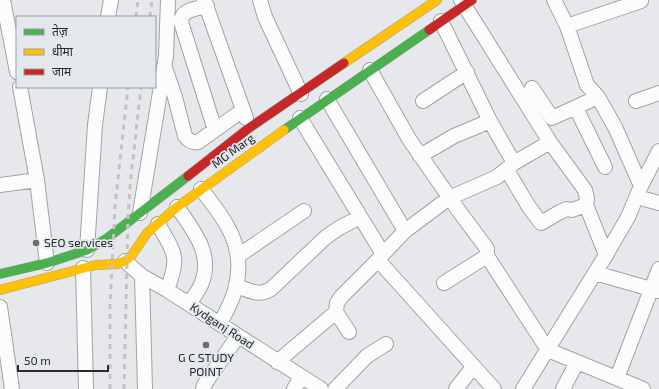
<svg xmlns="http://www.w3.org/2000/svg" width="659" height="389" font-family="'Exo 2','Noto Sans Devanagari',sans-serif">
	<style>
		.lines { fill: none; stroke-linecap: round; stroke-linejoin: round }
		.street-casing { stroke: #a1a3a5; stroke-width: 16 }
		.fast-casing { stroke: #a1a3a5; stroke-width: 10 }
		.slow-casing { stroke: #a1a3a5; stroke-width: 10 }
		.jam-casing { stroke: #a1a3a5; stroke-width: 10 }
		.street { stroke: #fbfcfc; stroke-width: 14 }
		.fast { stroke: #4caf50; stroke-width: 9 }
		.slow { stroke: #ffc107; stroke-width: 9 }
		.jam { stroke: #c62828; stroke-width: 9 }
		.rail { stroke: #c2c3c3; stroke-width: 3; stroke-dasharray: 5 5; stroke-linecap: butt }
		.poi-dot { fill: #6a6c6f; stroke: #e4e8ed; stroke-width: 1.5 }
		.labels { text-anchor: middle; stroke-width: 3.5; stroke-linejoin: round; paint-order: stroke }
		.street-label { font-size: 12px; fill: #282a2c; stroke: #e4e8ed }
		.poi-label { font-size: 12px; fill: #282a2c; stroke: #e4e8ed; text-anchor: start }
	</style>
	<rect width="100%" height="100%" fill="#e6e8eb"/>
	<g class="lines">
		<defs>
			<path id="street" d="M3,0l14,72
				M204,0l42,118
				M260,0l5,17 36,77
				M461,0l89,142 35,48 2,8 -1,7 20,50
				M554,0l13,26 20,59 11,12 17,30 26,59
				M207,6c-10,3 -26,3 -26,16l34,108
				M108,17l3,-17
				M441,21l49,100 24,42
				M567,26l74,-25
				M165,68l10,29 10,39c4,5 7,7 13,6l45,-32
				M370,70l39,69 47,68 29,39 2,3v7l61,94 95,39
				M20,87l17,93 10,83
				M532,88l20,30 46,-21
				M327,99l78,132 -22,23
				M423,101l44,-29
				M636,101l23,-8
				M576,108l29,59
				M300,118l83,136 -5,6 116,129
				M420,156l34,-20 36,-15
				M507,170l22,37 12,16 19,-11 7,-3 5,1 14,-5
				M0,185l37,-5
				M201,189c25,32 46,58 34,101 -3,12 -10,23 -15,34
				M637,197l22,6
				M177,207c17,24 39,50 22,82 -3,5 -7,10 -10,15
				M140,213l26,-157 2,-56
				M158,224c17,30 22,32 9,66
				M405,231l44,-33 48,-21 17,-14 36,-21
				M87,250l8,-125 5,-38
				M238,256l66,-45
				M125,261l17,15 25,14 154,99
				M83,268l3,121
				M595,273l63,18
				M142,276l3,113
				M444,283l43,-27
				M236,286c13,4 22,11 35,3l55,-52 13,-9 21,-11
				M0,307l12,82
				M349,332l-13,-20 1,-9 4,-6 37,-37
				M277,362l59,-50
				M617,378l42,-109
				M203,389l1,-4 34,-49
				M294,389l8,-12
				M335,389l32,-33 19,-12
				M456,389l17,-22
				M523,389l83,-134 22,-38 13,-31 18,-35
				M563,389l14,-27"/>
			<path id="fast" d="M284,130l145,-100
				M0,274l47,-11 40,-13 19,-11 82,-63"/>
			<path id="slow" d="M344,63l93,-63
				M0,290l96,-25 21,-1 8,-3 7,-6 15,-22 30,-26 107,-77"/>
			<path id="jam" d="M429,30l43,-30
				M188,176l61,-48 95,-65"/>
		</defs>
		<use href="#street" class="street-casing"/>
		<use href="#fast" class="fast-casing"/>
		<use href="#slow" class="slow-casing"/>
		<use href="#jam" class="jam-casing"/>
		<use href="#street" class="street"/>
		<use href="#fast" class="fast"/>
		<use href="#slow" class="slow"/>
		<use href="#jam" class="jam"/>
		<path class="rail" d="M136,17l2,-17
			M150,17l2,-17
			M110,389v-83l5,-100 13,-119
			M124,389l4,-171 2,-32 11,-99"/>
	</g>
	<g class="poi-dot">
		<circle cx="36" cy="243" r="4"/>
		<circle cx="206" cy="345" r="4"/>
	</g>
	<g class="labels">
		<g class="street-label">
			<text transform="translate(233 151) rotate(-36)" y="4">MG Marg</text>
			<text transform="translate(222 326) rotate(33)" y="4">Kydganj Road</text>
		</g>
		<g class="poi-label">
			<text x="44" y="247">SEO services</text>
			<text x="206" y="362" text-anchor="middle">G C STUDY<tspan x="206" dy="14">POINT</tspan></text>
		</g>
	</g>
	<rect x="16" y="16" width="140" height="72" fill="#e4e8ed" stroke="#999ca0"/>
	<rect x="24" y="29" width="20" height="6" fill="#4caf50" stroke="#999ca0"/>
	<text x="52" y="36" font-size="12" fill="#282a2c">तेज़</text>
	<rect x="24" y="49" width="20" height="6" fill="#ffc107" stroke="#999ca0"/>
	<text x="52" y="56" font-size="12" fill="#282a2c">धीमा</text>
	<rect x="24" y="69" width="20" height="6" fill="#c62828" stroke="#999ca0"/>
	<text x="52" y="76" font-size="12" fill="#282a2c">जाम</text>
	<path d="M18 365v6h90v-6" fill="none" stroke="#282a2c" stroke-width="2"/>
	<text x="24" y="365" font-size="12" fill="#282a2c" stroke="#e4e8ed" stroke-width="3" paint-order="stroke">50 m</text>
</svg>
